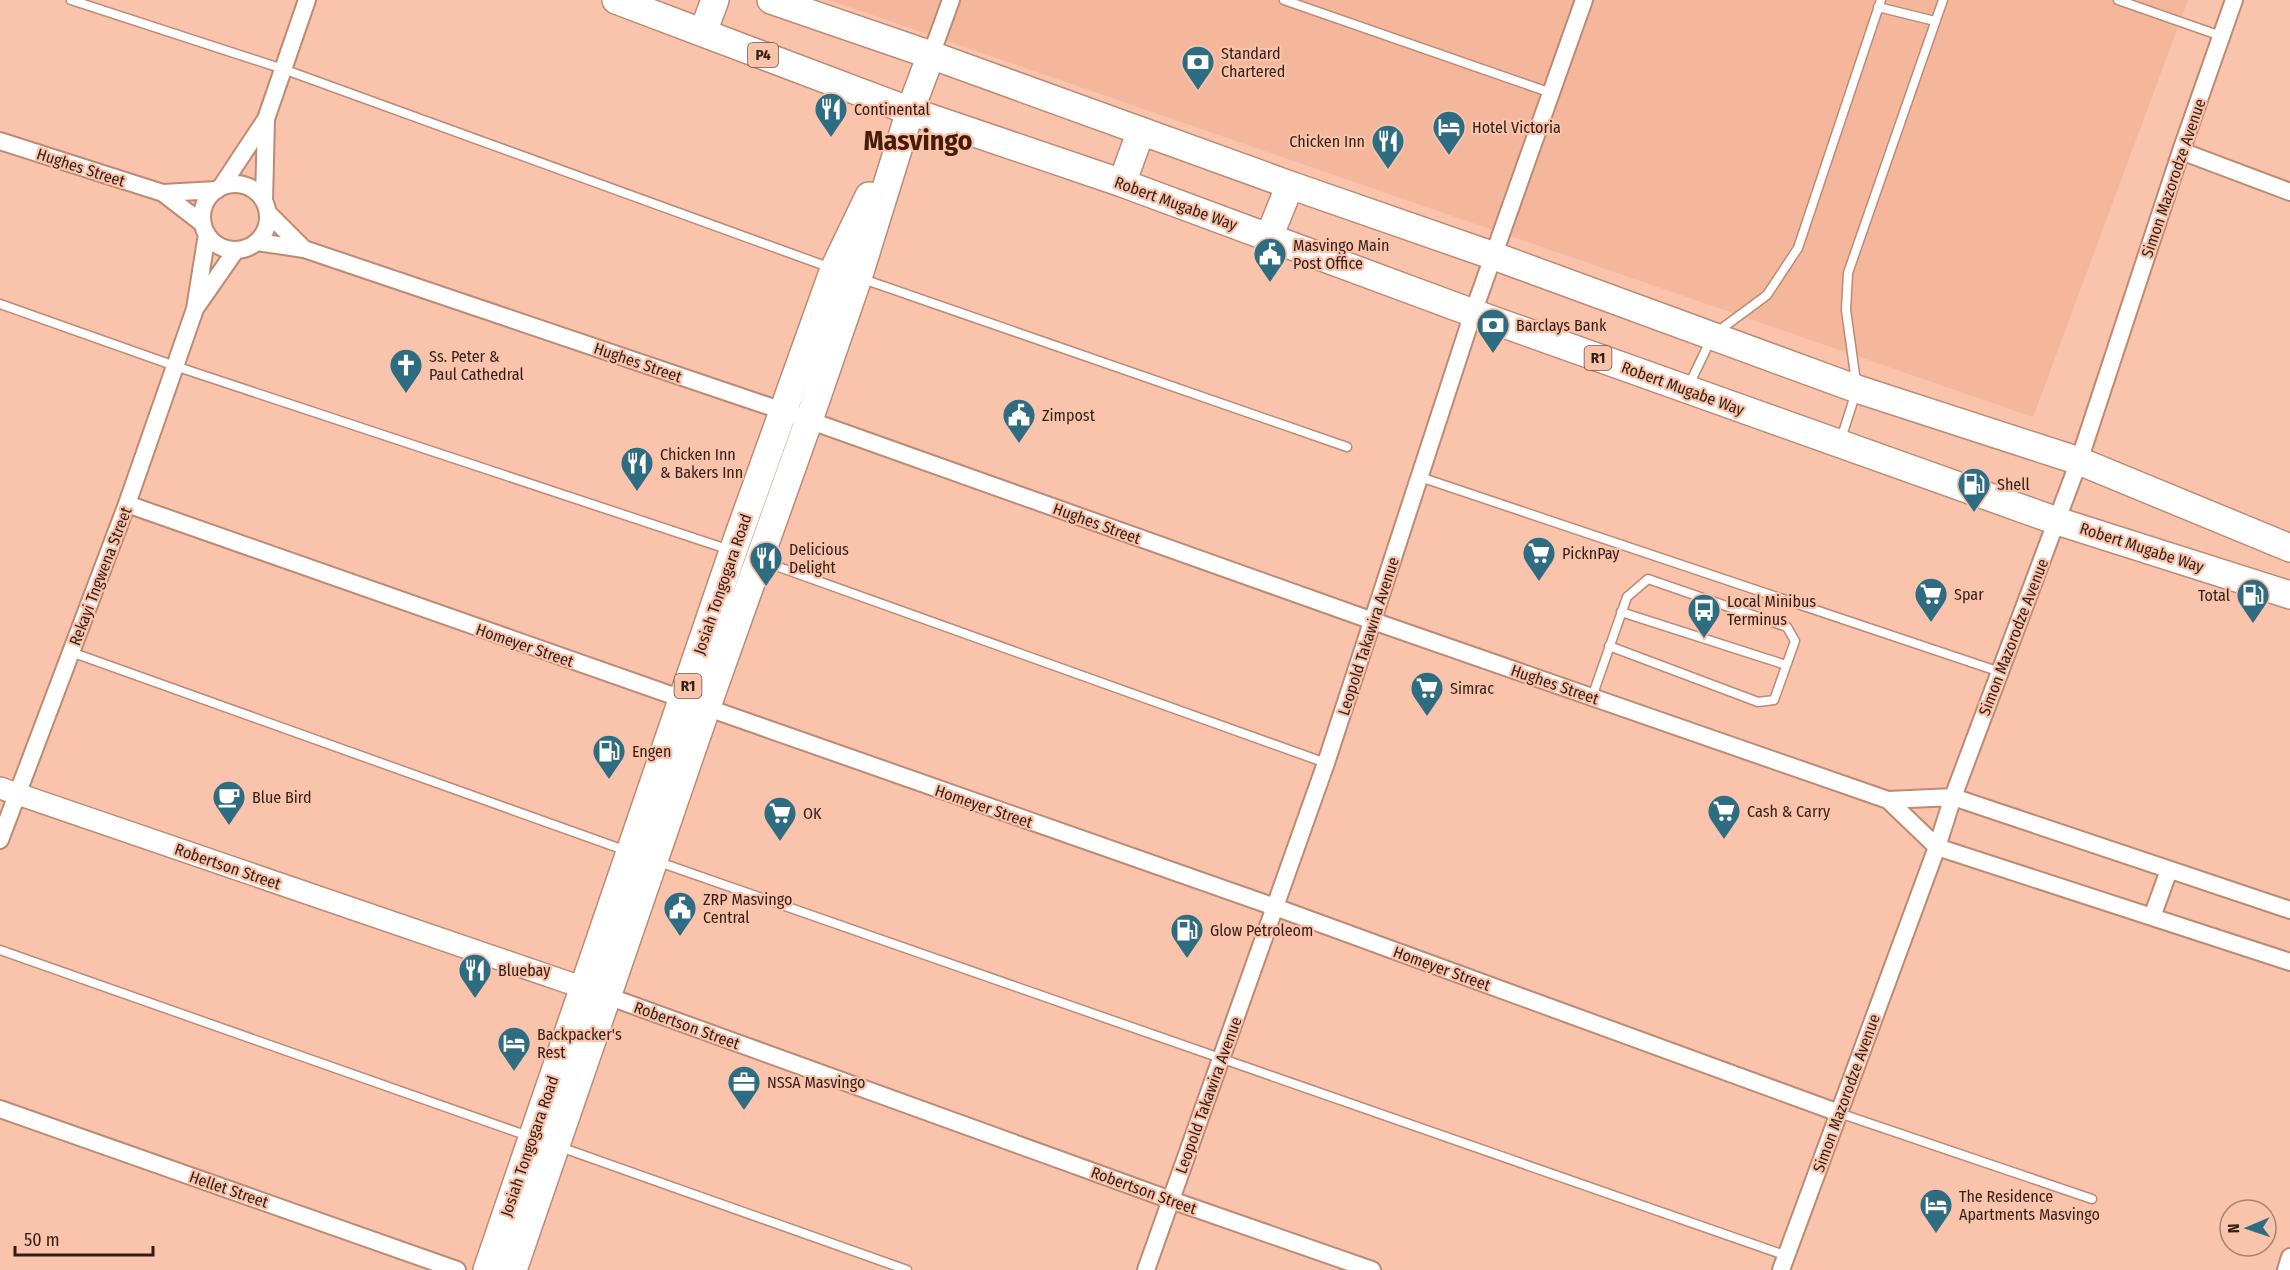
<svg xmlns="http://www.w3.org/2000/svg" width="2290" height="1270" font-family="'Fira Sans Condensed',sans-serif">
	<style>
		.built { fill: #f4b79c }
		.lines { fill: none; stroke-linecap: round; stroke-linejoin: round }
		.service-casing { stroke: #bd8a74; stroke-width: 11 }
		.minor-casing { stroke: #bd8a74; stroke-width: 20 }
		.tertiary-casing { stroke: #bd8a74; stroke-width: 24 }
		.trunk-casing { stroke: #bd8a74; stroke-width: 30 }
		.service { stroke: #fff; stroke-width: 8 }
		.minor { stroke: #fff; stroke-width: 16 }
		.tertiary { stroke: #fff; stroke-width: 21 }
		.trunk { stroke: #fff; stroke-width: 27 }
		.labels { text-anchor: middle; stroke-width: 4.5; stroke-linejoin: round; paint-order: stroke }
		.shield { fill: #f9c3ac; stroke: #6e5042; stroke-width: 1.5 }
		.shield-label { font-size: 15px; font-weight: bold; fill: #321e15 }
		.poi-label { font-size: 16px; fill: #321e15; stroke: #f9c3ac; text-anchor: start }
		.street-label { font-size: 16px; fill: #321e15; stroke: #f9c3ac }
		.town-label { font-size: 28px; font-weight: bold; fill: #461c08; stroke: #f9c3ac }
	</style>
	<rect width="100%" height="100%" fill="#f9c3ac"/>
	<path class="built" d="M829,0h1359l-155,417z"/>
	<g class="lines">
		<defs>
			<path id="service" d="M71,0l212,69 548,199
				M1284,0l267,93
				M2118,0l103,36
				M1878,7l57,14
				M860,278l487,169
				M0,304l175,62 555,184
				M1689,385l24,-50 54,-40 31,-47 83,-248
				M1841,439l16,-50 -11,-79 2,-37 95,-273
				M1420,477l580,195
				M762,561l564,202
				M1621,612l165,53
				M71,652l556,199
				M1592,697l35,-100 21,-18 139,48 8,14 -21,59 -16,2 -149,-56
				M656,861l1131,395
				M0,950l528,186
				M1839,1113l253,86
				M560,1147l347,123"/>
			<path id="minor" d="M931,55l20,-55
				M0,141l163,52 40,31
				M2181,151l109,41
				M202 217a33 33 0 1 1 66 0a33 33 0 1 1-66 0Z
				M221,187l45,-68 41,-119
				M163,193l54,-3
				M264,201l2,-81
				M268,213l36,36
				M257,242l47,7 479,162 590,210 515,179 65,-3 337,113
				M197,306l39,-56
				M127,504l1148,403 564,206
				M1888,800l49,47 353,115
				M0,840l127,-336 68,-195 12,-75
				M2152,917l17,-47
				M599,993l572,207 201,70
				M0,1109l457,161
				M1146,1270l180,-507 147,-450 111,-313
				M1781,1270l156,-423 16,-50 126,-336 102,-310 53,-151
				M2286,1270l4,-13"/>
			<path id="tertiary" d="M0,788l584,200"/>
			<path id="trunk" d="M616,0l294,111 212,72 351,130 584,208 233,74
				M771,0l160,55 359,130 204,71 363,133 222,72 211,87
				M703,32l12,-32
				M1122,183l19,-52
				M1269,237l21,-52
				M487,1270l246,-719 101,-282 35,-73
				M513,1270l193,-561 103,-289 49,-142 52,-167 21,-56"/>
		</defs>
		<use href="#service" class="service-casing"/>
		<use href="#minor" class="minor-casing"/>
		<use href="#tertiary" class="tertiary-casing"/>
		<use href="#trunk" class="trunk-casing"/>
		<use href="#service" class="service"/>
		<use href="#minor" class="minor"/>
		<use href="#tertiary" class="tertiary"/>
		<use href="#trunk" class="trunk"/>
	</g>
	<defs>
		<symbol id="bank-pin" viewBox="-11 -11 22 30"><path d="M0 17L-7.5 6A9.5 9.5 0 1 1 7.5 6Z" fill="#2e6c82" stroke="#f9c3ac"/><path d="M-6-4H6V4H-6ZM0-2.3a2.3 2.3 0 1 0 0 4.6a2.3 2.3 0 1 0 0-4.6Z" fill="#fff"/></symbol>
		<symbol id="restaurant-pin" viewBox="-11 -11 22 30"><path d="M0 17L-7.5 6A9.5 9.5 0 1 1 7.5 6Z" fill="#2e6c82" stroke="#f9c3ac"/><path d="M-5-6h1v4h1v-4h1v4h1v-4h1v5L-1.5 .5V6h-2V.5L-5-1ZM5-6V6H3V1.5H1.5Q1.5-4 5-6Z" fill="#fff"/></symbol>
		<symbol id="hotel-pin" viewBox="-11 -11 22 30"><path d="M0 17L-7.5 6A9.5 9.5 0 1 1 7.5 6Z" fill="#2e6c82" stroke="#f9c3ac"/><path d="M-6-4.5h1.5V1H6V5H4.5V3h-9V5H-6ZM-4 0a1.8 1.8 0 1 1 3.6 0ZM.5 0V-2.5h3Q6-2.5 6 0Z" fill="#fff"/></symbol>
		<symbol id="civic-pin" viewBox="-11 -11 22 30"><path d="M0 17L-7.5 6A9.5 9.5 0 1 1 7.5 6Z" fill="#2e6c82" stroke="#f9c3ac"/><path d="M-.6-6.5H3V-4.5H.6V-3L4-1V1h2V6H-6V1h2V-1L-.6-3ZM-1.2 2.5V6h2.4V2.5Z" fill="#fff"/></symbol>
		<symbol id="church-pin" viewBox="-11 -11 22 30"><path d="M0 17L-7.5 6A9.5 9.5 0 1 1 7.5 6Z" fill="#2e6c82" stroke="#f9c3ac"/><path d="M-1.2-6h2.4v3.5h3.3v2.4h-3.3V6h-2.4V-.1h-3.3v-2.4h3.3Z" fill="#fff"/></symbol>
		<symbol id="fuel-pin" viewBox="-11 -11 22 30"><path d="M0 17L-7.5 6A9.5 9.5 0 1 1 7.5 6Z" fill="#2e6c82" stroke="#f9c3ac"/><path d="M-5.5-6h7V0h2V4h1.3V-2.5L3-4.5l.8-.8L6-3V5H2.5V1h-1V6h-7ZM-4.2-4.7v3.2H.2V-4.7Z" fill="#fff"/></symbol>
		<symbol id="supermarket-pin" viewBox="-11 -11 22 30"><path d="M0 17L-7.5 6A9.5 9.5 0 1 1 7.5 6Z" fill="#2e6c82" stroke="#f9c3ac"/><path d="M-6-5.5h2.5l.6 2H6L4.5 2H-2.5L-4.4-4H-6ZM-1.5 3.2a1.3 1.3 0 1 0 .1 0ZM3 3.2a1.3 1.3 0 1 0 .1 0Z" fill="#fff"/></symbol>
		<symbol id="bus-pin" viewBox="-11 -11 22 30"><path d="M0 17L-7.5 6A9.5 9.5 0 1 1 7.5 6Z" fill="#2e6c82" stroke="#f9c3ac"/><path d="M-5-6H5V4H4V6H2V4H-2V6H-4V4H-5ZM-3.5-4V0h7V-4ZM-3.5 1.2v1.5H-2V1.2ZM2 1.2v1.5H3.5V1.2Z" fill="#fff"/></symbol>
		<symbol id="cafe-pin" viewBox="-11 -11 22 30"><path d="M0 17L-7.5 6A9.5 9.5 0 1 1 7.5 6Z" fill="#2e6c82" stroke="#f9c3ac"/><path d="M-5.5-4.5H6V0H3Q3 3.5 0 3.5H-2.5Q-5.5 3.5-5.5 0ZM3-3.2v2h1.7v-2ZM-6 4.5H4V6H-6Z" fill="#fff"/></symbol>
		<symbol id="office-pin" viewBox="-11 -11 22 30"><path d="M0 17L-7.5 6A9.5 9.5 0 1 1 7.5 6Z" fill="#2e6c82" stroke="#f9c3ac"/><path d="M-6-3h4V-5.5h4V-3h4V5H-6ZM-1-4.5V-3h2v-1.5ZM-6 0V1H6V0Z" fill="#fff"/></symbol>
	</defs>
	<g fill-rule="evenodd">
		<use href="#bank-pin" x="1179" y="43" width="38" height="52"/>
		<use href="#restaurant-pin" x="812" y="90" width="38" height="52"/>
		<use href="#hotel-pin" x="1430" y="108" width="38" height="52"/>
		<use href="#restaurant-pin" x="1369" y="122" width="38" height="52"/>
		<use href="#civic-pin" x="1251" y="235" width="38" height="52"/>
		<use href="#bank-pin" x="1474" y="306" width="38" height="52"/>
		<use href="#church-pin" x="387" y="346" width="38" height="52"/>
		<use href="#civic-pin" x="1000" y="396" width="38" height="52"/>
		<use href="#restaurant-pin" x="618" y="444" width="38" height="52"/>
		<use href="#fuel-pin" x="1955" y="465" width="38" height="52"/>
		<use href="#supermarket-pin" x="1520" y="534" width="38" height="52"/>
		<use href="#restaurant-pin" x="747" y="539" width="38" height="52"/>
		<use href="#supermarket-pin" x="1912" y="575" width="38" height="52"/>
		<use href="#fuel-pin" x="2234" y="576" width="38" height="52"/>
		<use href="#bus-pin" x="1685" y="591" width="38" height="52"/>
		<use href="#supermarket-pin" x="1408" y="669" width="38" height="52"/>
		<use href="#fuel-pin" x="590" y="732" width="38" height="52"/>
		<use href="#cafe-pin" x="210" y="778" width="38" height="52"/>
		<use href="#supermarket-pin" x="1705" y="792" width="38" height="52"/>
		<use href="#supermarket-pin" x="761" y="794" width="38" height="52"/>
		<use href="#civic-pin" x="661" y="889" width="38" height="52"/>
		<use href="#fuel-pin" x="1168" y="911" width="38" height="52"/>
		<use href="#restaurant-pin" x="456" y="951" width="38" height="52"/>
		<use href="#hotel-pin" x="495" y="1024" width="38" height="52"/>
		<use href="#office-pin" x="725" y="1063" width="38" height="52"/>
		<use href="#hotel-pin" x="1917" y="1186" width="38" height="52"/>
	</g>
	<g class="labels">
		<g class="shield">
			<rect x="748" y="43" width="30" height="24" rx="4.5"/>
			<rect x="1584.5" y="346" width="27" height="24" rx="4.5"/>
			<rect x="674.5" y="674" width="27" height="24" rx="4.5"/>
		</g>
		<g class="shield-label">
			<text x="763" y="60">P4</text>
			<text x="1598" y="363">R1</text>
			<text x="688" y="691">R1</text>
		</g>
		<g class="poi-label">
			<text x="1221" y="59">Standard<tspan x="1221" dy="18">Chartered</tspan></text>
			<text x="854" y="115">Continental</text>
			<text x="1472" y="133">Hotel Victoria</text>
			<text x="1365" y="147" text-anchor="end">Chicken Inn</text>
			<text x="1293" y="251">Masvingo Main<tspan x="1293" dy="18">Post Office</tspan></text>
			<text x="1516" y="331">Barclays Bank</text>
			<text x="429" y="362">Ss. Peter &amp;<tspan x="429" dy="18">Paul Cathedral</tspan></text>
			<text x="1042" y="421">Zimpost</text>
			<text x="660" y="460">Chicken Inn<tspan x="660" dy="18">&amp; Bakers Inn</tspan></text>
			<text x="1997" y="490">Shell</text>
			<text x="789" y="555">Delicious<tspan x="789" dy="18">Delight</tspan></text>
			<text x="1562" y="559">PicknPay</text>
			<text x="1954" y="600">Spar</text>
			<text x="2230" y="601" text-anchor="end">Total</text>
			<text x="1727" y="607">Local Minibus<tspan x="1727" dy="18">Terminus</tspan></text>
			<text x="1450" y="694">Simrac</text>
			<text x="632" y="757">Engen</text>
			<text x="252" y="803">Blue Bird</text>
			<text x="1747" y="817">Cash &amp; Carry</text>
			<text x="803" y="819">OK</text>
			<text x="703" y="905">ZRP Masvingo<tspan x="703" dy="18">Central</tspan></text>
			<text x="1210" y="936">Glow Petroleom</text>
			<text x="498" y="976">Bluebay</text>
			<text x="537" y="1040">Backpacker's<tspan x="537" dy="18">Rest</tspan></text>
			<text x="767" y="1088">NSSA Masvingo</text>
			<text x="1959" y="1202">The Residence<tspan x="1959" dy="18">Apartments Masvingo</tspan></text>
		</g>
		<g class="street-label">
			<text transform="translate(81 167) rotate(18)" y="6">Hughes Street</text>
			<text transform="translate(2173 178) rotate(-71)" y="6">Simon Mazorodze Avenue</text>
			<text transform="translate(1176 203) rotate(20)" y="6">Robert Mugabe Way</text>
			<text transform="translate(638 362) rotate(19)" y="6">Hughes Street</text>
			<text transform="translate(1683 388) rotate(20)" y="6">Robert Mugabe Way</text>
			<text transform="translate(1097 523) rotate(20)" y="6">Hughes Street</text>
			<text transform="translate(2142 547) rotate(18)" y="6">Robert Mugabe Way</text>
			<text transform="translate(100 576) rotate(-69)" y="6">Rekayi Tngwena Street</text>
			<text transform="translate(722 584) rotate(-71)" y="6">Josiah Tongogara Road</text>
			<text transform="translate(1368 636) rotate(-72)" y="6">Leopold Takawira Avenue</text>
			<text transform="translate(2013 637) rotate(-69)" y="6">Simon Mazorodze Avenue</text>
			<text transform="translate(525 645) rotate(19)" y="6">Homeyer Street</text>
			<text transform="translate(1555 684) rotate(19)" y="6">Hughes Street</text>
			<text transform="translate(984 806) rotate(19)" y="6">Homeyer Street</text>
			<text transform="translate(228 866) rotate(19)" y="6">Robertson Street</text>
			<text transform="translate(1442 968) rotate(20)" y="6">Homeyer Street</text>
			<text transform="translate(687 1025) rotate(20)" y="6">Robertson Street</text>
			<text transform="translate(1846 1093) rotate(-70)" y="6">Simon Mazorodze Avenue</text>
			<text transform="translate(1208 1095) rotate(-70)" y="6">Leopold Takawira Avenue</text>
			<text transform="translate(529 1146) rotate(-71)" y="6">Josiah Tongogara Road</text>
			<text transform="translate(229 1189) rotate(19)" y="6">Hellet Street</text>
			<text transform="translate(1144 1190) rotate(20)" y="6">Robertson Street</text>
		</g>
		<g class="town-label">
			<text x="918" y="150">Masvingo</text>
		</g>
	</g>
	<g transform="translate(2248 1228) rotate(268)"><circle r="28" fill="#f9c3ac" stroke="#a98170" stroke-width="1.5"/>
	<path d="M0-4.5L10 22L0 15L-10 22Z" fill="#2e6c82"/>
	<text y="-9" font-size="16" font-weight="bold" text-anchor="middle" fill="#321e15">N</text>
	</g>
	<path d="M15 1246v9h138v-9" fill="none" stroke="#321e15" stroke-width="3"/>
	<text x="24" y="1246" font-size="18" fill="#321e15" stroke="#f9c3ac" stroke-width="4.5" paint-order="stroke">50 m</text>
</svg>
